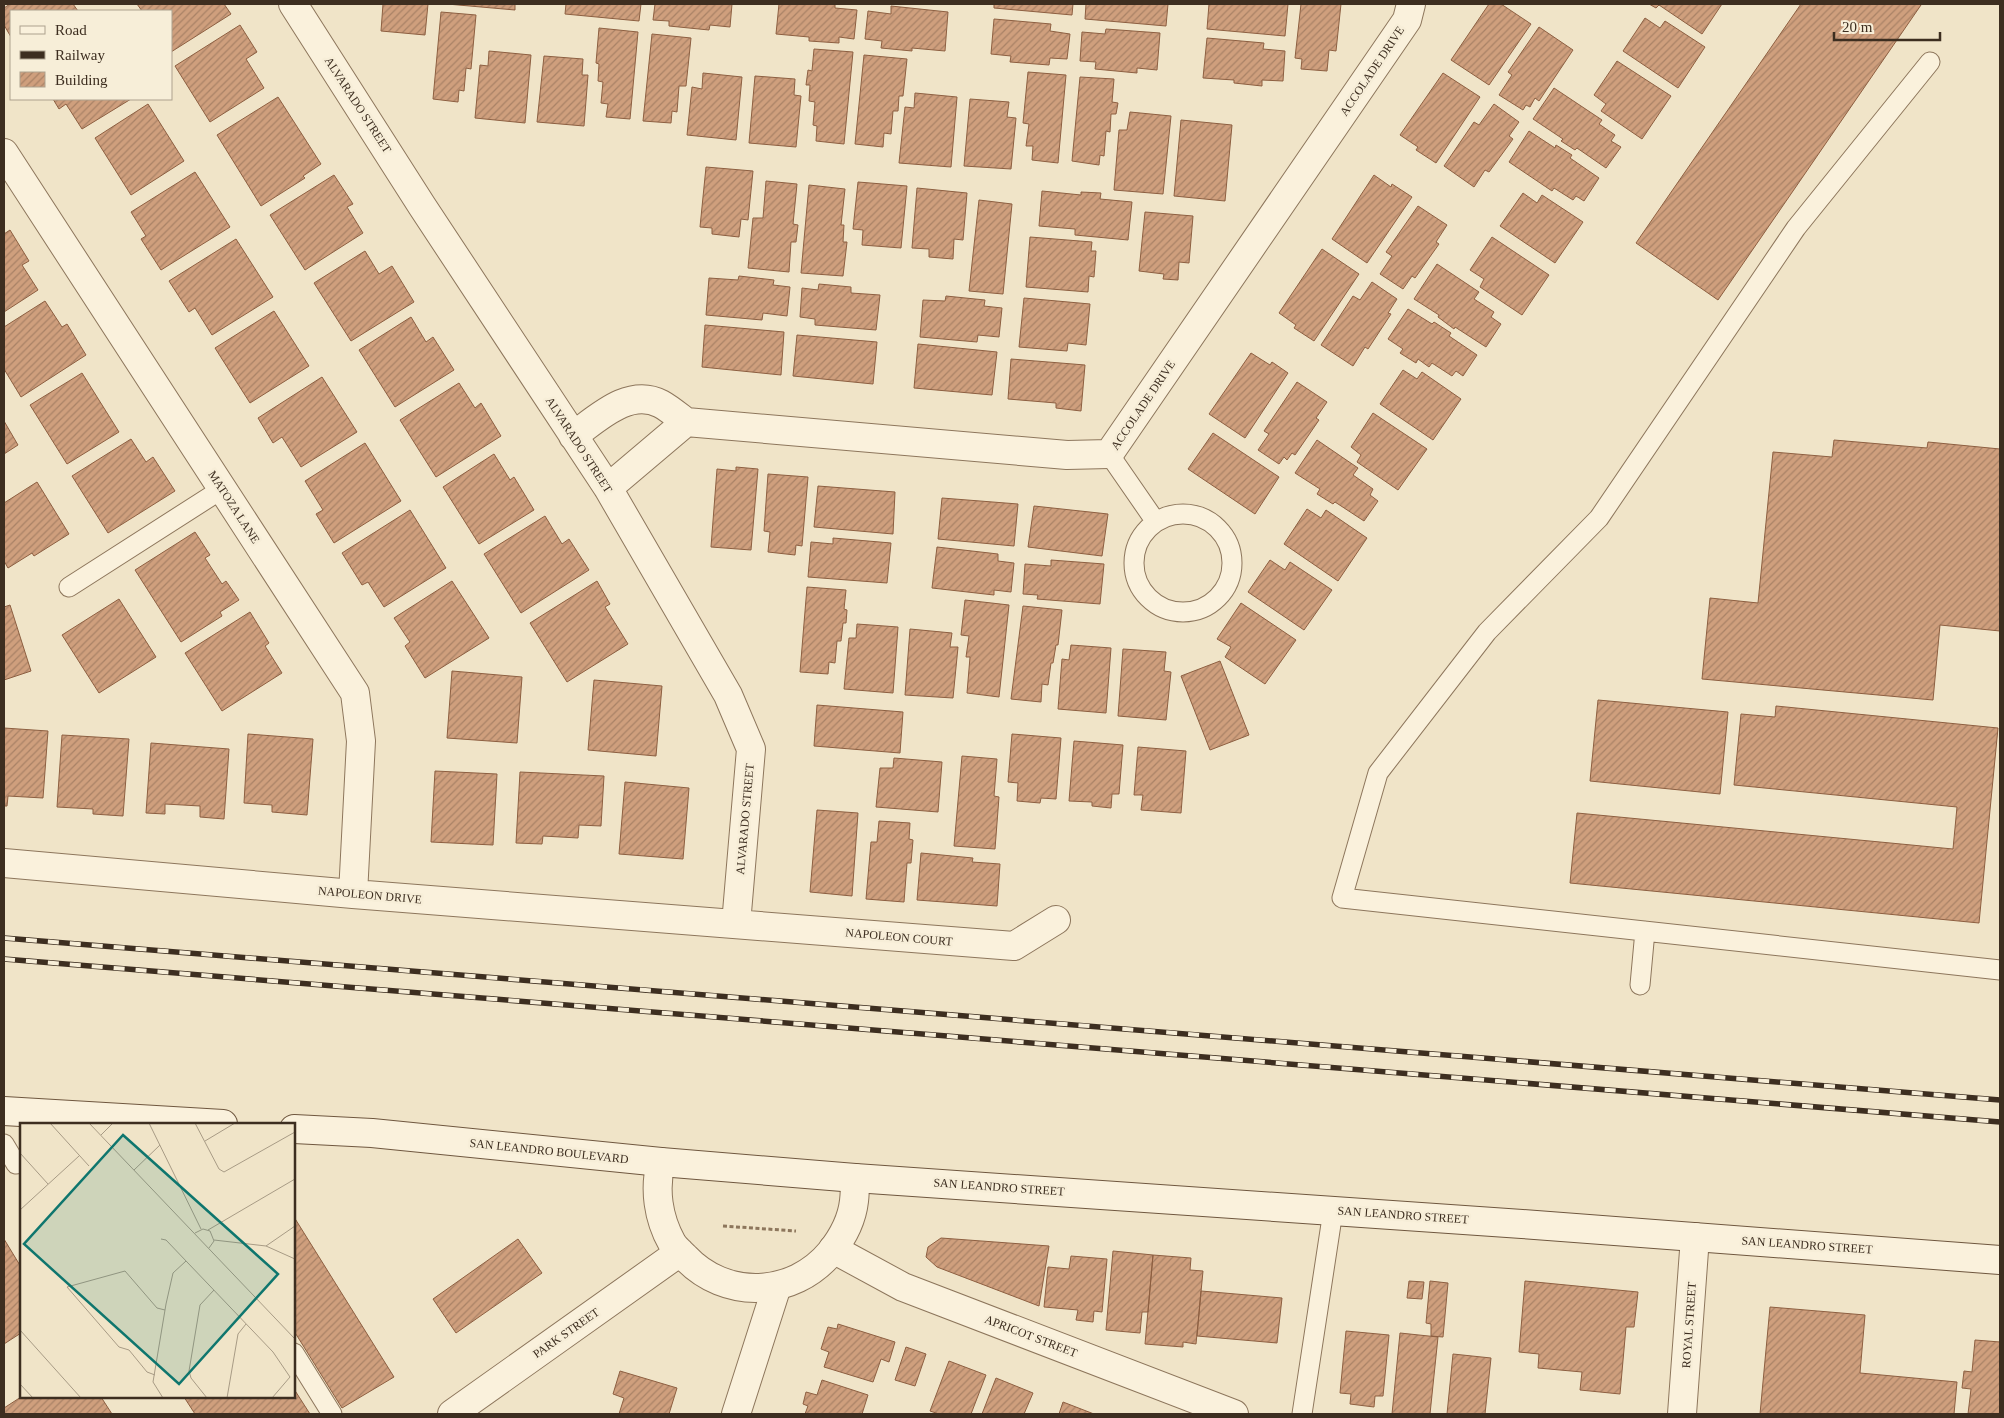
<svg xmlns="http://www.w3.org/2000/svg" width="2004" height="1418" font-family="Georgia,serif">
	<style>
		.building { fill: url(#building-hatch); stroke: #8d5f41 }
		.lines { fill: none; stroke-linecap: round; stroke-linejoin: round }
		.service-casing { stroke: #8d765c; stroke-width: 21 }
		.minor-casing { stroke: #8d765c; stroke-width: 30 }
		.tertiary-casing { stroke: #8d765c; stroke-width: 30 }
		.secondary-casing { stroke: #6f573f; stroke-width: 30 }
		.path { stroke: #8d765c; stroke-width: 3; stroke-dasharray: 4 2.5; stroke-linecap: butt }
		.service { stroke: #faf1dc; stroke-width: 19 }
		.minor { stroke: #faf1dc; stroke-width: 28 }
		.tertiary { stroke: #faf1dc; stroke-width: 28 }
		.secondary { stroke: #faf1dc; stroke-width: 28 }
		.rail-casing { stroke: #3d2e20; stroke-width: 5.5 }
		.rail { stroke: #f7eed8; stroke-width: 4; stroke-dasharray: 11; stroke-linecap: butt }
		.labels { text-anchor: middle; stroke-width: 5; stroke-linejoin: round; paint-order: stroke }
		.street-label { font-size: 12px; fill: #3d2e20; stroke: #f7eed8 }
		.inset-road { fill: none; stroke: #a89b85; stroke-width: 1 }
		.view { fill: #0f766e; fill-opacity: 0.15; stroke: #0f766e; stroke-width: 2.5 }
		.inset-edge { fill: none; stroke: #3d2e20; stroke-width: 2.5 }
	</style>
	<defs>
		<pattern id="building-hatch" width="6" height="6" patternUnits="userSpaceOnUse" patternTransform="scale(1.25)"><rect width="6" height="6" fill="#cf9f7d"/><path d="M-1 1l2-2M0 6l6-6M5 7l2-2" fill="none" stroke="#a98266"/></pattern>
	</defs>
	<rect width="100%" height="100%" fill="#f0e4c8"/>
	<path class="building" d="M10,4h63l5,7h-67v26l-7,-12v-17z
		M137,4h87l7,10 -60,38v-41h-29z
		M383,4h45l-3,31 -44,-4z
		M447,4h68v6z
		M566,4h75l-2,17 -74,-7z
		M655,4h77l-2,23 -20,-2 -1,5 -40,-4v-5l-16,-1z
		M779,4h56v4l22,2 -3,29 -15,-2v6l-30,-2v-4l-33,-3z
		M994,4h79l-1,11 -78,-7z
		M1086,4h82l-2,22 -81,-7z
		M1209,4h79l-3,32 -78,-7z
		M1301,4h40l-5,47 -7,-1 -2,21 -26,-2 1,-10 -7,-1z
		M1489,4h12l30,20 -42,61 -38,-25z
		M1649,4h73l-20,30 -43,-29 -3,3z
		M1801,4h118l2,1 -203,295 -82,-57z
		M891,6l57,6 -3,39 -33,-3v3l-31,-3 1,-7 -17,-2 3,-28 23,3z
		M441,12l35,3 -5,54 -5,-1 -2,23 -5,-1 -1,12 -25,-3z
		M1645,18l15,10 5,-7 40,26 -27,41 -55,-37z
		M994,19l57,5 -1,7 20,3 -3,25 -17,-1 -1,7 -39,-3 1,-6 -20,-2z
		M240,25l17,27 -11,7 18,29 -54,34 -35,-56z
		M1539,27l34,23 -34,51 -4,-3 -5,9 -4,-2 -3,5 -24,-15 13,-20 -4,-3z
		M599,28l39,4 -8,87 -24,-2 2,-13 -7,-1 2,-21 -5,-1 1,-17 -3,-1z
		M1106,29l54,4 -3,37 -20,-2v5l-42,-4 1,-7 -16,-1 2,-29 23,2z
		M652,34l39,4 -5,48h-7l-2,26 -5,-1 -1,12 -28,-2z
		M1207,38l57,5 -1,6 22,2 -2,30 -21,-1v6l-28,-3v-3l-31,-2z
		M814,49l39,3 -9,92 -28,-3 1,-15 -4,-1 2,-23 -6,-1 1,-16h-4l2,-15 4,1z
		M489,51l42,4 -6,68 -50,-5 5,-53 8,1z
		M864,55l43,4 -4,37h-4l-1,15h-5l-2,23 -7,-1 -1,14 -28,-3z
		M544,56l39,3 -1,16h6l-4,51 -47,-4z
		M1617,61l54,35 -29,43 -41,-28 5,-7 -12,-9z
		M1028,72l38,3 -8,88 -26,-3 1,-14h-7l3,-22 -6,-1z
		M703,73l39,4 -6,63 -49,-5 5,-48 10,2z
		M1443,73l37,24 -44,66 -20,-13 2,-3 -18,-12z
		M755,76l40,3 -1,16 7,1 -5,51 -47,-4z
		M1080,77l34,2 -2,23 6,1 -2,11h-5l-1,18 -4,-1 -2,25 -4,-1 -1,10 -27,-4z
		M1554,88l48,32 -3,4 16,11 -4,6 10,6 -15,21 -29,-20 -2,2 -14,-9 2,-2 -30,-20z
		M915,93l42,4 -6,70 -52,-4 6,-56 9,1z
		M278,97l43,67 -18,12 2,2 -44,28 -44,-71z
		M53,99h78l-49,30 -16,-25 -7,5z
		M970,99l39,3 -2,15 9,1 -5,51 -47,-3z
		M148,104l36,57 -53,34 -36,-57z
		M1494,104l25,18 -10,14 4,3 -24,33 -4,-2 -11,17 -30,-21 30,-44 5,3z
		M1130,112l41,4 -8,78 -49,-4 5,-60h8z
		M1181,120l51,5 -7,76 -51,-5z
		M1529,131l26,17 1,-3 16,10 -2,3 29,20 -15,23 -8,-5 -3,4 -19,-12 -2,3 -43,-29z
		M706,167l47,4 -5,49 -7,-1 -2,18 -27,-3v-6l-12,-1z
		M195,172l35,55 -69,43 -20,-31 5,-3 -15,-24z
		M334,175l19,29 -6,3 16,26 -58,37 -35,-55z
		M1374,175l17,12 1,-3 20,13 -45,66 -35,-24z
		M766,181l31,3 -4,40 5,1 -2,17h-5l-2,30 -41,-4 5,-50h10z
		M858,182l49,4 -6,62 -39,-3 1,-15 -10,-1z
		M809,185l36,4 -4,36h3l-1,17h4l-4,34 -42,-3z
		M917,188l50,5 -4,47 -9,-1 -1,20 -24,-2v-8l-17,-1z
		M1042,191l39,4v-3l20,1 -1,6 32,3 -4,38 -53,-5v-6l-36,-3z
		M1523,193l14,10 5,-8 41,27 -28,41 -55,-37z
		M979,200l33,4 -9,90 -34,-3z
		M1418,206l29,19 -11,17 3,2 -24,34 -3,-2 -9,13 -23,-15 12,-18 -6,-4z
		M1145,212l48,4 -4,47 -10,-1 -1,18 -15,-1 1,-5 -25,-3z
		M10,230l19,31 -7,4 16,25 -34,22v-78z
		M1030,237l62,5 -1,9h5l-2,26 -5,-1 -1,16 -62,-5z
		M1492,237l57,38 -27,40 -42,-28 4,-8 -14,-9z
		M236,239l37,58 -61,38 -17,-27 -6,4 -20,-31z
		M1322,249l37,25 -45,67 -20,-13 2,-3 -17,-12z
		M365,251l14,23 13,-8 22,36 -63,39 -37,-58z
		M1437,264l42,28 -5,7 20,13 -3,5 10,7 -15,23 -31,-20 -1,2 -16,-12 1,-2 -25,-16z
		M739,276l35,4 -1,5 17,2 -3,29 -24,-3 -1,7 -56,-5 3,-37 29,2z
		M1372,282l25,17 -9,14 3,1 -23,35 -3,-2 -12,19 -32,-21 32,-49 7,4z
		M819,284l32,3v6l29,2 -4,35 -61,-5v-6l-15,-2 2,-29 16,2z
		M946,296l39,4 -1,6 18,2 -3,29 -21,-2 -1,7 -57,-5 3,-37 22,1z
		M1024,298l66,6 -4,41 -18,-2 -1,8 -48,-4z
		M45,301l17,26 5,-3 19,31 -65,42 -17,-28v-42z
		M1408,309l24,15 2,-2 17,11 -2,3 28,19 -14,21 -7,-5 -4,5 -20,-13 -3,4 -11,-8 -2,4 -16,-10 3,-4 -15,-10z
		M274,311l35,55 -59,37 -35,-55z
		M411,317l15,25 7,-5 21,33 -59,37 -36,-57z
		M705,325l79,7 -3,43 -79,-8z
		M797,335l80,7 -4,42 -80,-8z
		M918,344l79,8 -5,43 -78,-7z
		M1251,353l19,12 2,-3 16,11 -43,65 -36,-24z
		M1011,359l74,6 -4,46 -25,-3v-5l-48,-4z
		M1403,370l14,9 5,-7 39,27 -28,41 -53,-36z
		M82,373l37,59 -52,32 -37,-59z
		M322,377l35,55 -56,35 -19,-30 -9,6 -15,-25z
		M1297,382l30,20 -11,16 3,2 -24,35 -3,-2 -5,7 -3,-3 -5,7 -21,-14 11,-16 -5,-3z
		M459,383l16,25 6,-5 20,33 -65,41 -36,-57z
		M1373,413l54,36 -29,41 -41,-28 4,-7 -10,-8z
		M4,421l14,24 -14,9z
		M1213,433l66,44 -24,37 -67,-45z
		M131,439l15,23 7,-5 22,34 -67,42 -36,-57z
		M1317,440l41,28 -5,7 20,14 -3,6 8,6 -14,20 -29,-19 -2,2 -16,-10 3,-5 -25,-16z
		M1834,440l93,8 1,-6 72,7v182l-60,-6 -7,75 -231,-21 8,-81 48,5 15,-151 59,5z
		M365,443l36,58 -67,42 -18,-29 7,-4 -18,-29z
		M494,454l16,26 4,-3 20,33 -55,34 -36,-57z
		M736,467l22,2 -7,81 -40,-3 6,-78 19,2z
		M768,474l40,3 -6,69 -6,-1 -1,10 -27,-3 2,-20 -6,-1z
		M37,482l32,52 -35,22 -2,-3 -24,15 -4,-7v-58z
		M818,486l77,6 -2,42 -79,-7z
		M942,498l76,6 -4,42 -76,-7z
		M1034,506l74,8 -6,42 -74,-9z
		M1307,509l14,9 5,-8 41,28 -29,43 -54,-37z
		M410,510l36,58 -62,39 -16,-25 -6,3 -20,-32z
		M545,516l17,28 7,-5 20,31 -68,43 -37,-59z
		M195,532l15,23 -5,3 17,26 4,-3 13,19 -19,12 2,4 -41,26 -46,-72z
		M833,538l58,5 -4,40 -79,-6 3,-35 22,2z
		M937,547l61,7v7l16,2 -3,29 -17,-2v5l-62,-7z
		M1051,560l53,4 -4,40 -63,-5 1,-4 -15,-1 2,-30 26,2z
		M1270,560l15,10 5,-8 42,28 -28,40 -56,-38z
		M452,581l37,57 -64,40 -20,-32 5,-4 -16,-24z
		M597,581l13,23 -5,3 23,37 -61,38 -37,-59z
		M807,587l39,3 -2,19 3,1 -1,13h-3l-2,18h-4l-2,22 -6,-1 -1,12 -28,-2z
		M119,599l37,58 -57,36 -37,-58z
		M965,600l44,5 -10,92 -32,-4 3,-36h-4l3,-21 -8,-1z
		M1241,603l55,37 -31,44 -40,-27 6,-10 -14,-8z
		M10,605l21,66 -27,9v-73z
		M1023,606l39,4 -4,35h-2l-3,18h-2l-3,22 -6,-1 -1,18 -30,-3z
		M250,612l19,31 -4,3 17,27 -60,38 -37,-58z
		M857,624l41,3 -5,66 -49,-4 5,-51h7z
		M910,629l42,4 -2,14h8l-5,51 -48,-3z
		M1071,645l40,3 -5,65 -48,-4 4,-50 7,1z
		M1123,649l43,3 -2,19 7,1 -5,48 -48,-4z
		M1220,661l29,74 -39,15 -29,-74z
		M452,671l70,6 -5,66 -70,-5z
		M594,680l68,6 -6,70 -68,-6z
		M1598,700l130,12 -8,82 -130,-13z
		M817,705l86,7 -3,41 -86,-7z
		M1776,706l222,22 -19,195 -409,-40 7,-70 376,36 4,-42 -223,-22 7,-71 34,3z
		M4,728l44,3 -5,67 -35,-2 -1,10h-3z
		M248,734l65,5 -6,76 -35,-3v-7l-28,-2z
		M1012,734l49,4 -5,61 -15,-1 -1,5 -23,-2 1,-18 -10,-1z
		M62,735l67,4 -6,77 -30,-2v-5l-36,-2z
		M1074,741l49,4 -4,49h-7l-1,14 -19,-2v-4l-23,-1z
		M151,743l78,6 -5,70 -24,-2v-11l-35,-2v10l-19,-1z
		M1138,747l48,4 -5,62 -40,-3 2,-15h-9z
		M962,756l35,3 -3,37 5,1 -4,52 -41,-3z
		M894,758l48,4 -4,50 -62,-5 4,-39h13z
		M435,771l62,3 -4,71 -62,-3z
		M520,772l84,4 -3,50 -22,-1 -1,13 -35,-2 -1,8 -26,-1z
		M625,782l64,6 -6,71 -64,-5z
		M817,810l41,3 -6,83 -42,-4z
		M879,821l31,2 -1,16 4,1 -2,23h-4l-3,39 -38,-3 5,-57h6z
		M921,853l52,5 -1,4 28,2 -3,42 -80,-6z
		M294,1217l100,160 -52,31 -48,-77z
		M941,1238l108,8 -10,60 -102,-39 -11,-10 2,-10z
		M4,1239l17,28v66l-17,11z
		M518,1239l24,34 -86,60 -23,-34z
		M1113,1251l40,4 -5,57h-6l-2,21 -34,-3z
		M1153,1255l38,3 -1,12 13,1 -7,73 -13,-2v5l-38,-3z
		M1071,1256l36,3 -5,53 -8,-1 -1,11 -17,-2 2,-10 -34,-3 4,-40 21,2z
		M1409,1281l15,1 -2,17 -15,-1z
		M1430,1281l18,2 -5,54 -12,-1v-12l-5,-1z
		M1525,1281l113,11 -4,35h-8l-6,67 -40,-4 2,-18 -44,-4 1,-14 -20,-2z
		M1201,1291l81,7 -5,45 -80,-7z
		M1770,1307l95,8 -5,58 97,9 -3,32h-194z
		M838,1324l57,18 -6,20 -8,-3 -8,23 -49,-15 5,-15 -8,-3 7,-22 9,2z
		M1346,1331l43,4 -6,61h-8l-1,11 -24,-3 1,-10 -11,-1z
		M1400,1333l38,4 -8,77h-38z
		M1975,1340l25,2v72h-32l3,-25 -9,-1 2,-17 8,1z
		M906,1347l20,7 -11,32 -20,-6z
		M1453,1354l38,4 -6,56h-38z
		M949,1361l37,14 -15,39h-32l-9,-3z
		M620,1371l57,17 -8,26h-50l5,-16 -11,-4z
		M996,1378l37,15 -9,21h-42z
		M822,1380l46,15 -6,19h-57l3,-8 -5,-2 3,-12 11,3z
		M294,1389l16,25h-115l-11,-17h110z
		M21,1397h80l11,17h-108v-6z
		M1063,1402l31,12h-35z"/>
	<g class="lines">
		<defs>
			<path id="service" d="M1930,62l-134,166 -197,290 -112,114 -109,141 -36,125 658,72
				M1109,454l47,68
				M1134 563a49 49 0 1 1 98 0a49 49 0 1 1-98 0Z
				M69,587l153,-98
				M1640,985l5,-54
				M4,1144l12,20
				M294,1353l38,61
				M1302,1414l31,-203"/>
			<path id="minor" d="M293,4l129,202 186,282 120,207 23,54 -15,175
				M4,153l351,540 6,48 -8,153
				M573,436c24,-17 56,-49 88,-32 9,5 17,12 25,18l381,33 42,-1 298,-434 4,-16
				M608,488l78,-66
				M4,863l349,31 661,52 42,-26
				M833,1249l70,38 331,127
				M736,1414l41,-128
				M1682,1414l13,-177"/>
			<path id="tertiary" d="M661,1162c-7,27 -3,56 11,81 3,5 8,9 13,14 40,43 108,41 146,-5 11,-14 21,-33 23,-51 1,-8 1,-16 1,-23
				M452,1414l228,-162"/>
			<path id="secondary" d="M4,1111l219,13
				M294,1129l78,4 289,29 194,16 667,46 478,36"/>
		</defs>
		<use href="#service" class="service-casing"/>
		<use href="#minor" class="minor-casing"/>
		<use href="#tertiary" class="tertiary-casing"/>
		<use href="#secondary" class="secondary-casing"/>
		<path class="path" d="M723,1226l73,5"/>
		<use href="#service" class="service"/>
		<use href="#minor" class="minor"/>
		<use href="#tertiary" class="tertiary"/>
		<use href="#secondary" class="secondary"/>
		<defs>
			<path id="rail" d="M4,938l1996,162
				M4,959l1996,163"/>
		</defs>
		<use href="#rail" class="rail-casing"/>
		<use href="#rail" class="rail"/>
	</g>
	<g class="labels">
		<g class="street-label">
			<text transform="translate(1372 71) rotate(-56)" y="4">ACCOLADE DRIVE</text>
			<text transform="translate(358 105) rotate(57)" y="4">ALVARADO STREET</text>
			<text transform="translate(1143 405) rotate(-56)" y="4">ACCOLADE DRIVE</text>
			<text transform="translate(579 445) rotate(57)" y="4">ALVARADO STREET</text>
			<text transform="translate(234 507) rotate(57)" y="4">MATOZA LANE</text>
			<text transform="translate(745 819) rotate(-85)" y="4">ALVARADO STREET</text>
			<text transform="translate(370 895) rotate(5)" y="4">NAPOLEON DRIVE</text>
			<text transform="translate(899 937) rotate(5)" y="4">NAPOLEON COURT</text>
			<text transform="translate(549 1151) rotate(6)" y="4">SAN LEANDRO BOULEVARD</text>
			<text transform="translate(999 1187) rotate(4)" y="4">SAN LEANDRO STREET</text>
			<text transform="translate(1403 1215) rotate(4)" y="4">SAN LEANDRO STREET</text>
			<text transform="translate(1807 1245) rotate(4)" y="4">SAN LEANDRO STREET</text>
			<text transform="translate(1689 1325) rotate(-86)" y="4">ROYAL STREET</text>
			<text transform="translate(566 1333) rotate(-35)" y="4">PARK STREET</text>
			<text transform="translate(1031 1336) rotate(21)" y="4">APRICOT STREET</text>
		</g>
	</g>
	<g transform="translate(20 1123)">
		<rect width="275" height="275" fill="#f0e4c8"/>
		<path class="inset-road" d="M30,0l39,43M69,0l206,216M129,0l52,106M175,0l24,46 5,3 71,-40M81,12l12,-12M185,18l30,-18M0,30l28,31M114,47l26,-25M0,87l59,-54M188,107l87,-51M175,110l8,-4 7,2 4,10 -5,7M141,116l5,1 107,112 17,25 -18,21M194,117l52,6 29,13M246,123l29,-20M0,207l61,68M135,252l-8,-3 -18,-22 -10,-3 -52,-60 58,-16 32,37 8,2M0,261l13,14M143,275l-10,-16 13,-78 7,-31 13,-12M187,275l-16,-20 -2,-7 11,-66 14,-15M207,275l11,-64 8,-10"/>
		<path class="view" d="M103,12l155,139 -99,110 -155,-140z"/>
		<rect width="275" height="275" class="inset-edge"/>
	</g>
	<rect width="2004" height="1418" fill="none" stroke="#3d2e20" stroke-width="10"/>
	<rect x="10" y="10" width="162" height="90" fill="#f7eed8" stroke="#ada18e"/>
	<rect x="20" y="26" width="25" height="8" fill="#faf1dc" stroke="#ada18e"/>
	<text x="55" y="35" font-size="15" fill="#3d2e20">Road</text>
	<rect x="20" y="51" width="25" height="8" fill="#3d2e20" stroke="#ada18e"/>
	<text x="55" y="60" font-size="15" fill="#3d2e20">Railway</text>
	<rect x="20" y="72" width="25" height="15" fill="url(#building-hatch)" stroke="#ada18e"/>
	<text x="55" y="85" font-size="15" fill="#3d2e20">Building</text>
	<path d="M1834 32v8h106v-8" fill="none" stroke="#3d2e20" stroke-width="2.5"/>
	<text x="1842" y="32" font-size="15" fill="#3d2e20" stroke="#f7eed8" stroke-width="4" paint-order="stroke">20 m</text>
</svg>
